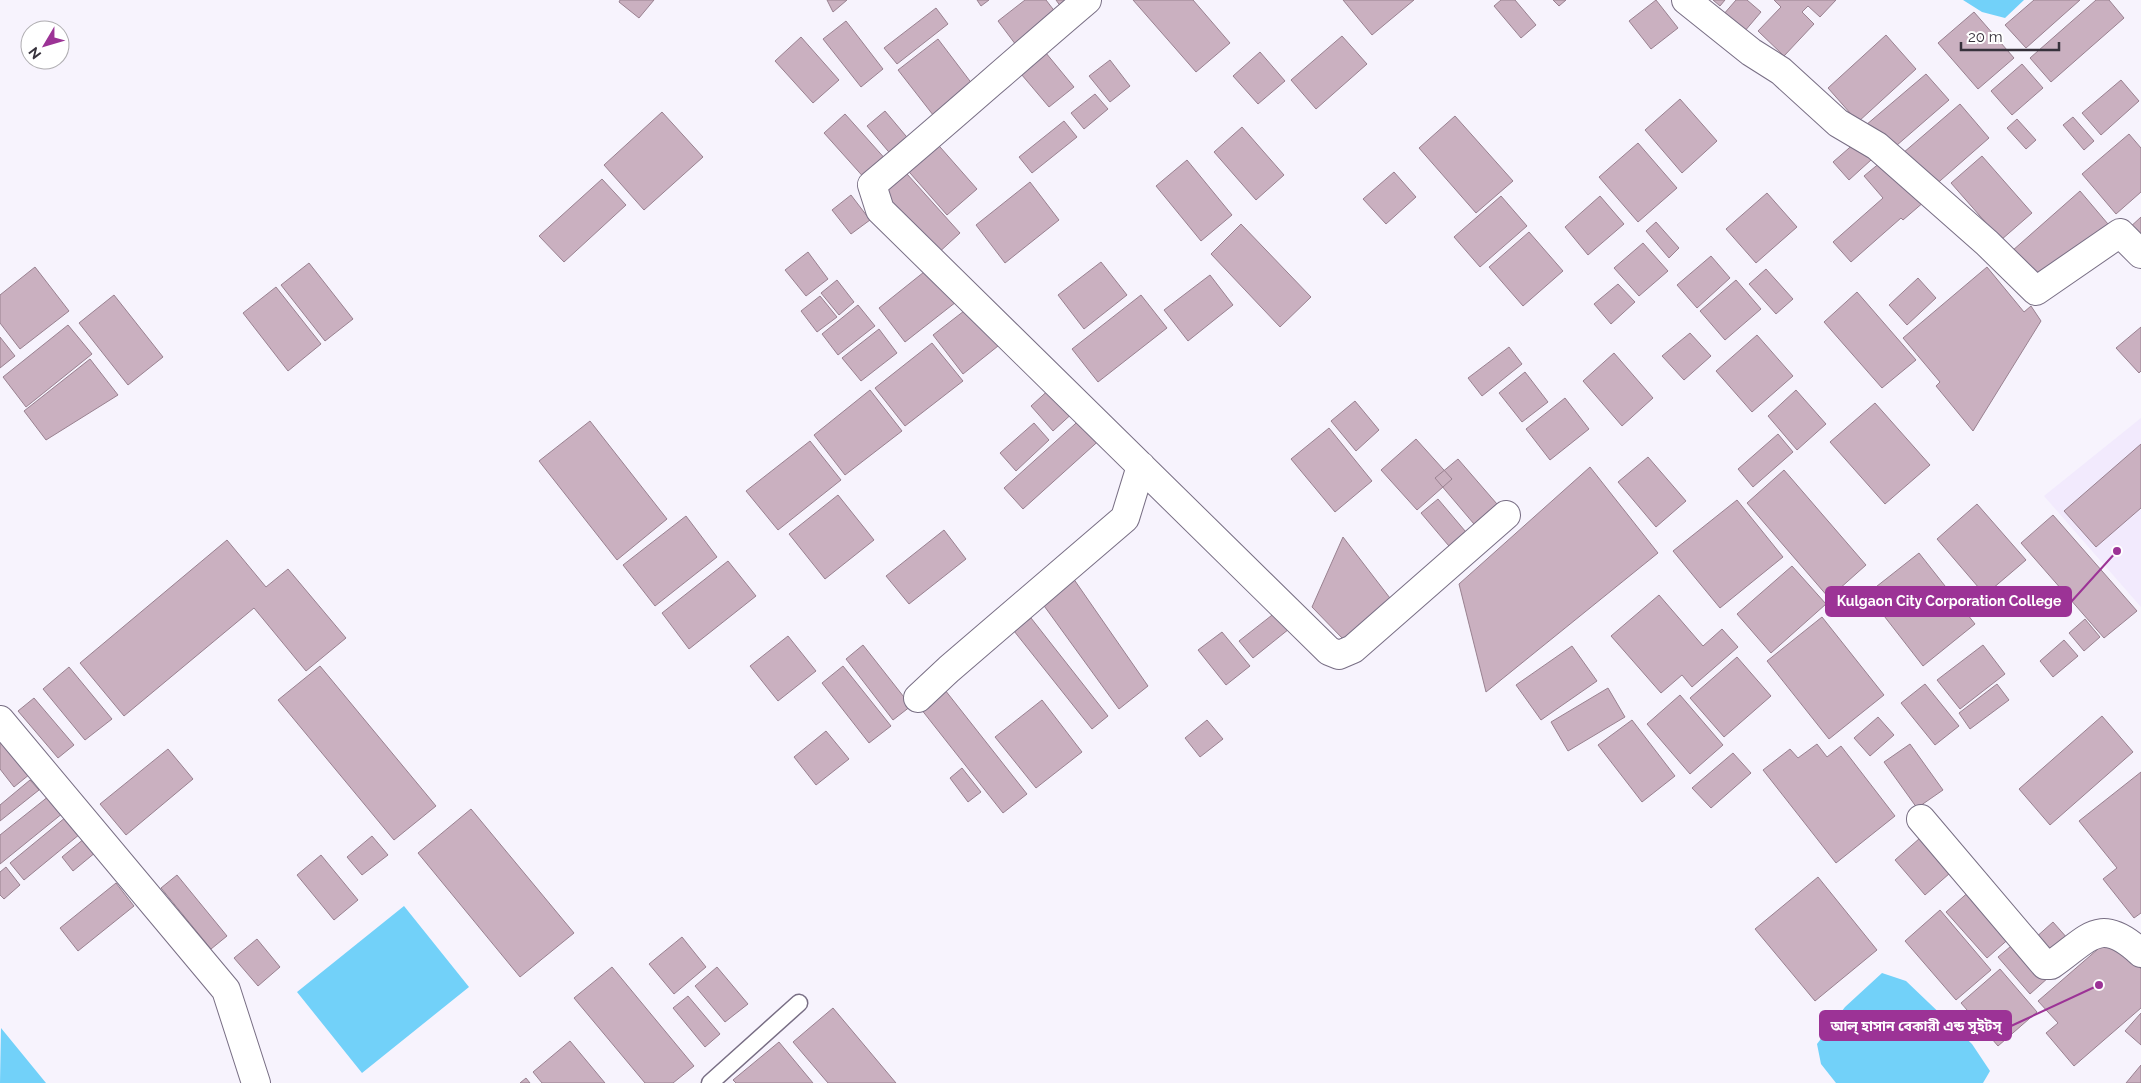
<svg xmlns="http://www.w3.org/2000/svg" width="2141" height="1083" font-family="Raleway,'Noto Sans Bengali',sans-serif">
	<style>
		.built { fill: #f2eafd }
		.water { fill: #72d1f9 }
		.building { fill: #cab0c0; stroke: #998190 }
		.lines { fill: none; stroke-linecap: round; stroke-linejoin: round }
		.lane-casing { stroke: #786e84; stroke-width: 19 }
		.street-casing { stroke: #786e84; stroke-width: 30 }
		.lane { stroke: #fff; stroke-width: 16 }
		.street { stroke: #fff; stroke-width: 28 }
		.leader { fill: none; stroke: #9c3396; stroke-width: 2 }
		.callout-dot { fill: #9c3396; stroke: #fff; stroke-width: 2 }
		.callout { fill: #9c3396; stroke: #9c3396; stroke-width: 2 }
		.callout-label { font-size: 14px; text-anchor: middle; font-weight: bold; fill: #fff }
	</style>
	<rect width="100%" height="100%" fill="#f7f3fd"/>
	<path class="built" d="M2141,418v189l-97,-111z"/>
	<path class="water" d="M1963,0h61l-19,18 -23,-6z
		M404,906l65,81 -107,86 -65,-81z
		M1882,973l24,8 66,63 18,27 -7,12h-147l-15,-19 -4,-20 28,-37z
		M1,1028l45,55h-46z"/>
	<path class="building" d="M620,0h34l-15,18 -20,-16z
		M827,0h20l-14,12z
		M977,0h12l-8,6z
		M1025,0h21l10,13 -40,32 -18,-24z
		M1056,0h13l-8,7z
		M1133,0h60l37,43 -34,29z
		M1343,0h71l-42,35z
		M1501,0h14l21,25 -15,13 -27,-32z
		M1553,0h13l-7,6z
		M1656,0l22,28 -27,21 -22,-28z
		M1713,0h12l-5,6z
		M1736,0h11l14,12 -17,20 -21,-17z
		M1774,0h62l-16,17 -12,-11 -6,6 12,12 -30,32 -26,-25 23,-24z
		M2034,0h46l-54,48 -21,-23z
		M2096,0h13l15,18 -73,64 -21,-24z
		M936,8l12,16 -51,40 -13,-16z
		M1974,12l40,46 -36,31 -40,-46z
		M846,21l37,48 -22,18 -38,-48z
		M1886,35l30,34 -58,53 -30,-34z
		M1342,36l25,28 -51,45 -25,-29z
		M801,37l38,43 -26,23 -38,-42z
		M938,39l38,50 -39,31 -39,-50z
		M1041,47l33,40 -25,20 -33,-39z
		M1260,52l25,29 -27,23 -25,-28z
		M1110,60l20,26 -20,16 -21,-26z
		M2022,64l21,24 -31,27 -21,-24z
		M1926,74l23,26 -60,52 -23,-27z
		M2121,80l18,21 -38,34 -19,-22z
		M1095,94l13,15 -24,20 -13,-16z
		M1680,99l37,42 -35,32 -37,-43z
		M1960,104l29,34 -56,49 -30,-34z
		M885,111l26,31 -18,15 -26,-31z
		M662,112l41,45 -59,53 -40,-45z
		M845,114l43,48 -21,19 -43,-48z
		M1455,116l58,65 -37,32 -57,-65z
		M2073,117l21,24 -10,9 -21,-25z
		M2017,119l19,21 -10,9 -19,-21z
		M1064,121l13,16 -45,36 -13,-16z
		M1242,127l42,48 -28,25 -42,-48z
		M2129,134l12,14v44l-25,22 -34,-40z
		M933,139l44,50 -30,26 -44,-50z
		M1856,142l15,18 -22,20 -16,-18z
		M1638,143l39,45 -39,34 -39,-45z
		M1982,156l50,57 -31,27 -50,-57z
		M1887,157l38,44 -22,19 -2,-2 -50,44 -18,-20 50,-44 -19,-22z
		M1187,160l45,55 -31,26 -45,-55z
		M898,164l62,69 -24,22 -62,-69z
		M1394,172l22,25 -30,27 -23,-25z
		M602,179l24,26 -62,57 -25,-26z
		M1030,182l29,38 -54,43 -29,-38z
		M2080,191l28,33 -68,60 -28,-33z
		M1767,193l30,34 -41,36 -30,-34z
		M851,195l19,25 -19,14 -19,-24z
		M1501,196l26,30 -47,41 -26,-30z
		M1600,196l24,28 -36,31 -23,-28z
		M2141,217v27l-13,-15z
		M1656,222l23,26 -10,10 -23,-27z
		M1241,224l70,73 -31,30 -69,-73z
		M1529,232l34,39 -40,35 -34,-39z
		M1643,243l25,28 -29,25 -25,-28z
		M808,252l20,27 -22,17 -21,-26z
		M1711,256l19,22 -33,30 -20,-23z
		M1101,262l26,33 -43,34 -26,-34z
		M309,263l44,56 -28,22 -44,-56z
		M35,267l34,44 -49,38 -20,-26v-28z
		M1987,267l37,45 7,-6 10,15 -68,110 -37,-45 4,-4 -37,-44z
		M929,268l27,34 -51,40 -26,-34z
		M1766,269l27,30 -17,15 -27,-30z
		M1210,275l23,30 -45,36 -24,-31z
		M1918,278l18,20 -29,27 -18,-20z
		M837,280l17,22 -15,13 -18,-22z
		M1736,280l25,29 -36,31 -25,-29z
		M1618,284l17,18 -24,22 -17,-20z
		M276,287l45,57 -33,27 -45,-58z
		M1857,292l59,68 -34,28 -58,-66z
		M114,295l49,62 -35,28 -49,-62z
		M1141,295l26,33 -69,54 -26,-33z
		M820,296l17,21 -20,15 -16,-21z
		M973,304l30,38 -40,32 -30,-39z
		M858,305l17,21 -37,29 -16,-21z
		M68,325l24,29 -66,53 -23,-30z
		M2141,327v44l-2,2 -23,-25z
		M879,329l18,24 -36,28 -19,-23z
		M1690,333l21,23 -27,24 -22,-24z
		M1757,335l36,41 -41,36 -36,-41z
		M0,337l15,19 -15,12z
		M932,343l31,38 -58,45 -30,-38z
		M1509,347l13,17 -40,32 -14,-18z
		M1614,353l39,45 -31,28 -39,-45z
		M90,359l28,36 -72,45 -22,-29z
		M1525,372l23,30 -26,20 -23,-29z
		M1053,386l23,24 -23,21 -22,-25z
		M870,390l32,41 -57,44 -31,-40z
		M1796,390l30,34 -29,26 -29,-34z
		M1565,398l24,31 -39,31 -24,-31z
		M1355,401l24,29 -23,21 -25,-30z
		M1875,403l55,62 -45,39 -55,-62z
		M1085,415l19,21 -81,73 -19,-21z
		M590,421l77,98 -50,41 -78,-99z
		M1034,423l15,17 -33,31 -16,-18z
		M1329,428l43,53 -37,31 -44,-53z
		M1778,434l15,18 -40,35 -15,-18z
		M1416,439l36,40 -35,31 -36,-40z
		M810,441l31,39 -63,50 -32,-39z
		M2141,444v64l-45,39 -32,-36z
		M1648,457l38,44 -30,26 -38,-45z
		M1458,459l39,45 -23,20 -39,-46z
		M1590,467l68,86 -172,139 -27,-108z
		M1784,470l82,95 -37,33 -82,-95z
		M838,495l36,45 -49,39 -36,-45z
		M1438,499l33,39 -17,14 -33,-39z
		M1737,500l46,57 -63,51 -47,-57z
		M1977,504l49,56 -41,35 -48,-56z
		M2053,515l84,96 -33,27 -83,-95z
		M686,516l31,41 -62,49 -32,-41z
		M944,530l22,29 -57,45 -23,-28z
		M1343,537l50,65 -49,38 -32,-33z
		M227,540l39,47 22,-18 58,69 -40,33 -52,-63 -130,108 -44,-53z
		M1919,553l56,71 -52,42 -56,-72z
		M728,561l28,35 -67,53 -27,-36z
		M1792,566l34,38 -55,49 -34,-39z
		M1073,578l75,108 -29,23 -77,-106z
		M1659,595l44,51 19,-17 16,18 -46,40 -10,-12 -21,18 -50,-57z
		M1276,612l13,17 -36,29 -14,-17z
		M1822,617l62,78 -55,44 -62,-78z
		M1031,618l77,98 -16,13 -78,-98z
		M2085,619l15,18 -16,14 -15,-18z
		M1222,632l28,34 -24,19 -28,-35z
		M788,636l28,35 -38,30 -28,-35z
		M2064,640l14,16 -25,21 -13,-16z
		M863,645l48,61 -18,14 -47,-61z
		M1983,645l22,29 -45,35 -23,-29z
		M1572,646l25,35 -56,39 -25,-35z
		M1737,657l34,39 -47,41 -34,-39z
		M320,666l116,140 -42,34 -116,-140z
		M843,666l48,60 -22,17 -47,-60z
		M69,667l43,52 -27,21 -42,-51z
		M1925,684l34,42 -24,19 -34,-42z
		M1997,684l12,16 -39,29 -11,-16z
		M1608,688l17,29 -57,34 -17,-29z
		M945,690l82,104 -24,19 -82,-104z
		M1680,695l43,50 -33,29 -43,-50z
		M34,698l40,47 -16,13 -40,-47z
		M1042,700l40,52 -46,36 -41,-51z
		M2102,716l31,36 -83,73 -31,-36z
		M1878,717l16,18 -24,21 -16,-18z
		M1207,720l16,19 -23,18 -15,-19z
		M1632,720l43,56 -33,26 -44,-57z
		M826,731l23,28 -33,26 -22,-28z
		M0,737l30,37 -16,13 -14,-18z
		M1817,744l10,13 14,-11 54,70 -59,47 -73,-93 27,-21 8,9z
		M1910,744l33,46 -26,18 -33,-46z
		M168,749l25,30 -67,56 -26,-31z
		M1733,753l18,20 -40,35 -19,-20z
		M962,768l19,24 -13,10 -18,-24z
		M2141,772v141l-7,5 -31,-39 14,-11 -38,-47z
		M30,780l9,10 -39,31v-16z
		M49,796l14,17 -63,51v-29z
		M471,809l103,124 -54,44 -102,-124z
		M66,817l14,17 -56,46 -14,-17z
		M1928,831l30,35 -33,29 -30,-35z
		M372,836l16,19 -26,20 -15,-18z
		M85,838l11,14 -23,19 -11,-14z
		M321,855l37,45 -24,20 -37,-45z
		M6,867l14,18 -16,14 -4,-4v-23z
		M177,875l50,61 -16,13 -50,-61z
		M1818,877l59,73 -62,51 -60,-72z
		M116,883l18,23 -56,45 -18,-23z
		M1972,889l40,47 -25,22 -41,-46z
		M1940,910l51,60 -35,30 -51,-59z
		M2053,922l15,17 -19,17 -15,-17z
		M2113,936l28,33v39l-67,58 -28,-33 12,-10 -20,-22z
		M682,937l24,30 -32,27 -25,-30z
		M257,939l23,28 -22,19 -24,-28z
		M2017,941l32,36 -19,17 -32,-37z
		M612,967l82,99 -21,17h-28l-71,-85z
		M717,967l31,37 -23,18 -30,-36z
		M2000,969l37,43 -39,34 -37,-43z
		M688,996l32,38 -15,13 -32,-39z
		M833,1008l63,75h-68l-35,-41z
		M2141,1013v32l-16,-14z
		M570,1041l35,42h-63l-9,-11z
		M779,1042l34,41h-77l-3,-3z
		M2141,1065v18h-15z
		M526,1078l4,5h-10z"/>
	<g class="lines">
		<defs>
			<path id="lane" d="M710,1083l89,-80"/>
			<path id="street" d="M1087,0c-72,61 -142,124 -215,185l8,25 449,441 10,4 14,-6 153,-134
				M1686,0l65,52 30,19 57,52 39,23 110,97 49,48 84,-58 21,21
				M918,698l31,-29 176,-151 16,-52
				M0,720l226,270 30,93
				M1921,819l124,146h6c37,-25 48,-51 90,-12"/>
		</defs>
		<use href="#lane" class="lane-casing"/>
		<use href="#street" class="street-casing"/>
		<use href="#lane" class="lane"/>
		<use href="#street" class="street"/>
	</g>
	<path class="leader" d="M2117 551L2071 602M2099 985L2011 1026"/>
	<g class="callout-dot">
		<circle cx="2117" cy="551" r="5"/>
		<circle cx="2099" cy="985" r="5"/>
	</g>
	<g class="callout">
		<rect x="1826" y="587" width="245" height="29" rx="5"/>
		<rect x="1820" y="1011" width="191" height="29" rx="5"/>
	</g>
	<g class="callout-label">
		<text x="1949" y="606">Kulgaon City Corporation College</text>
		<text x="1916" y="1031">আল্ হাসান বেকারী এন্ড সুইটস্</text>
	</g>
	<g transform="translate(45 45) rotate(232)"><circle r="24" fill="#ffffff" stroke="#afadb1"/>
	<path d="M0-4L9 19L0 12L-9 19Z" fill="#9c3396"/>
	<text y="-8" font-size="14" font-weight="bold" text-anchor="middle" fill="#37323c">N</text>
	</g>
	<path d="M1961 42v8h98v-8" fill="none" stroke="#37323c" stroke-width="2.5"/>
	<text x="1968" y="42" font-size="15" fill="#37323c" stroke="#ffffff" stroke-width="4" paint-order="stroke">20 m</text>
</svg>
